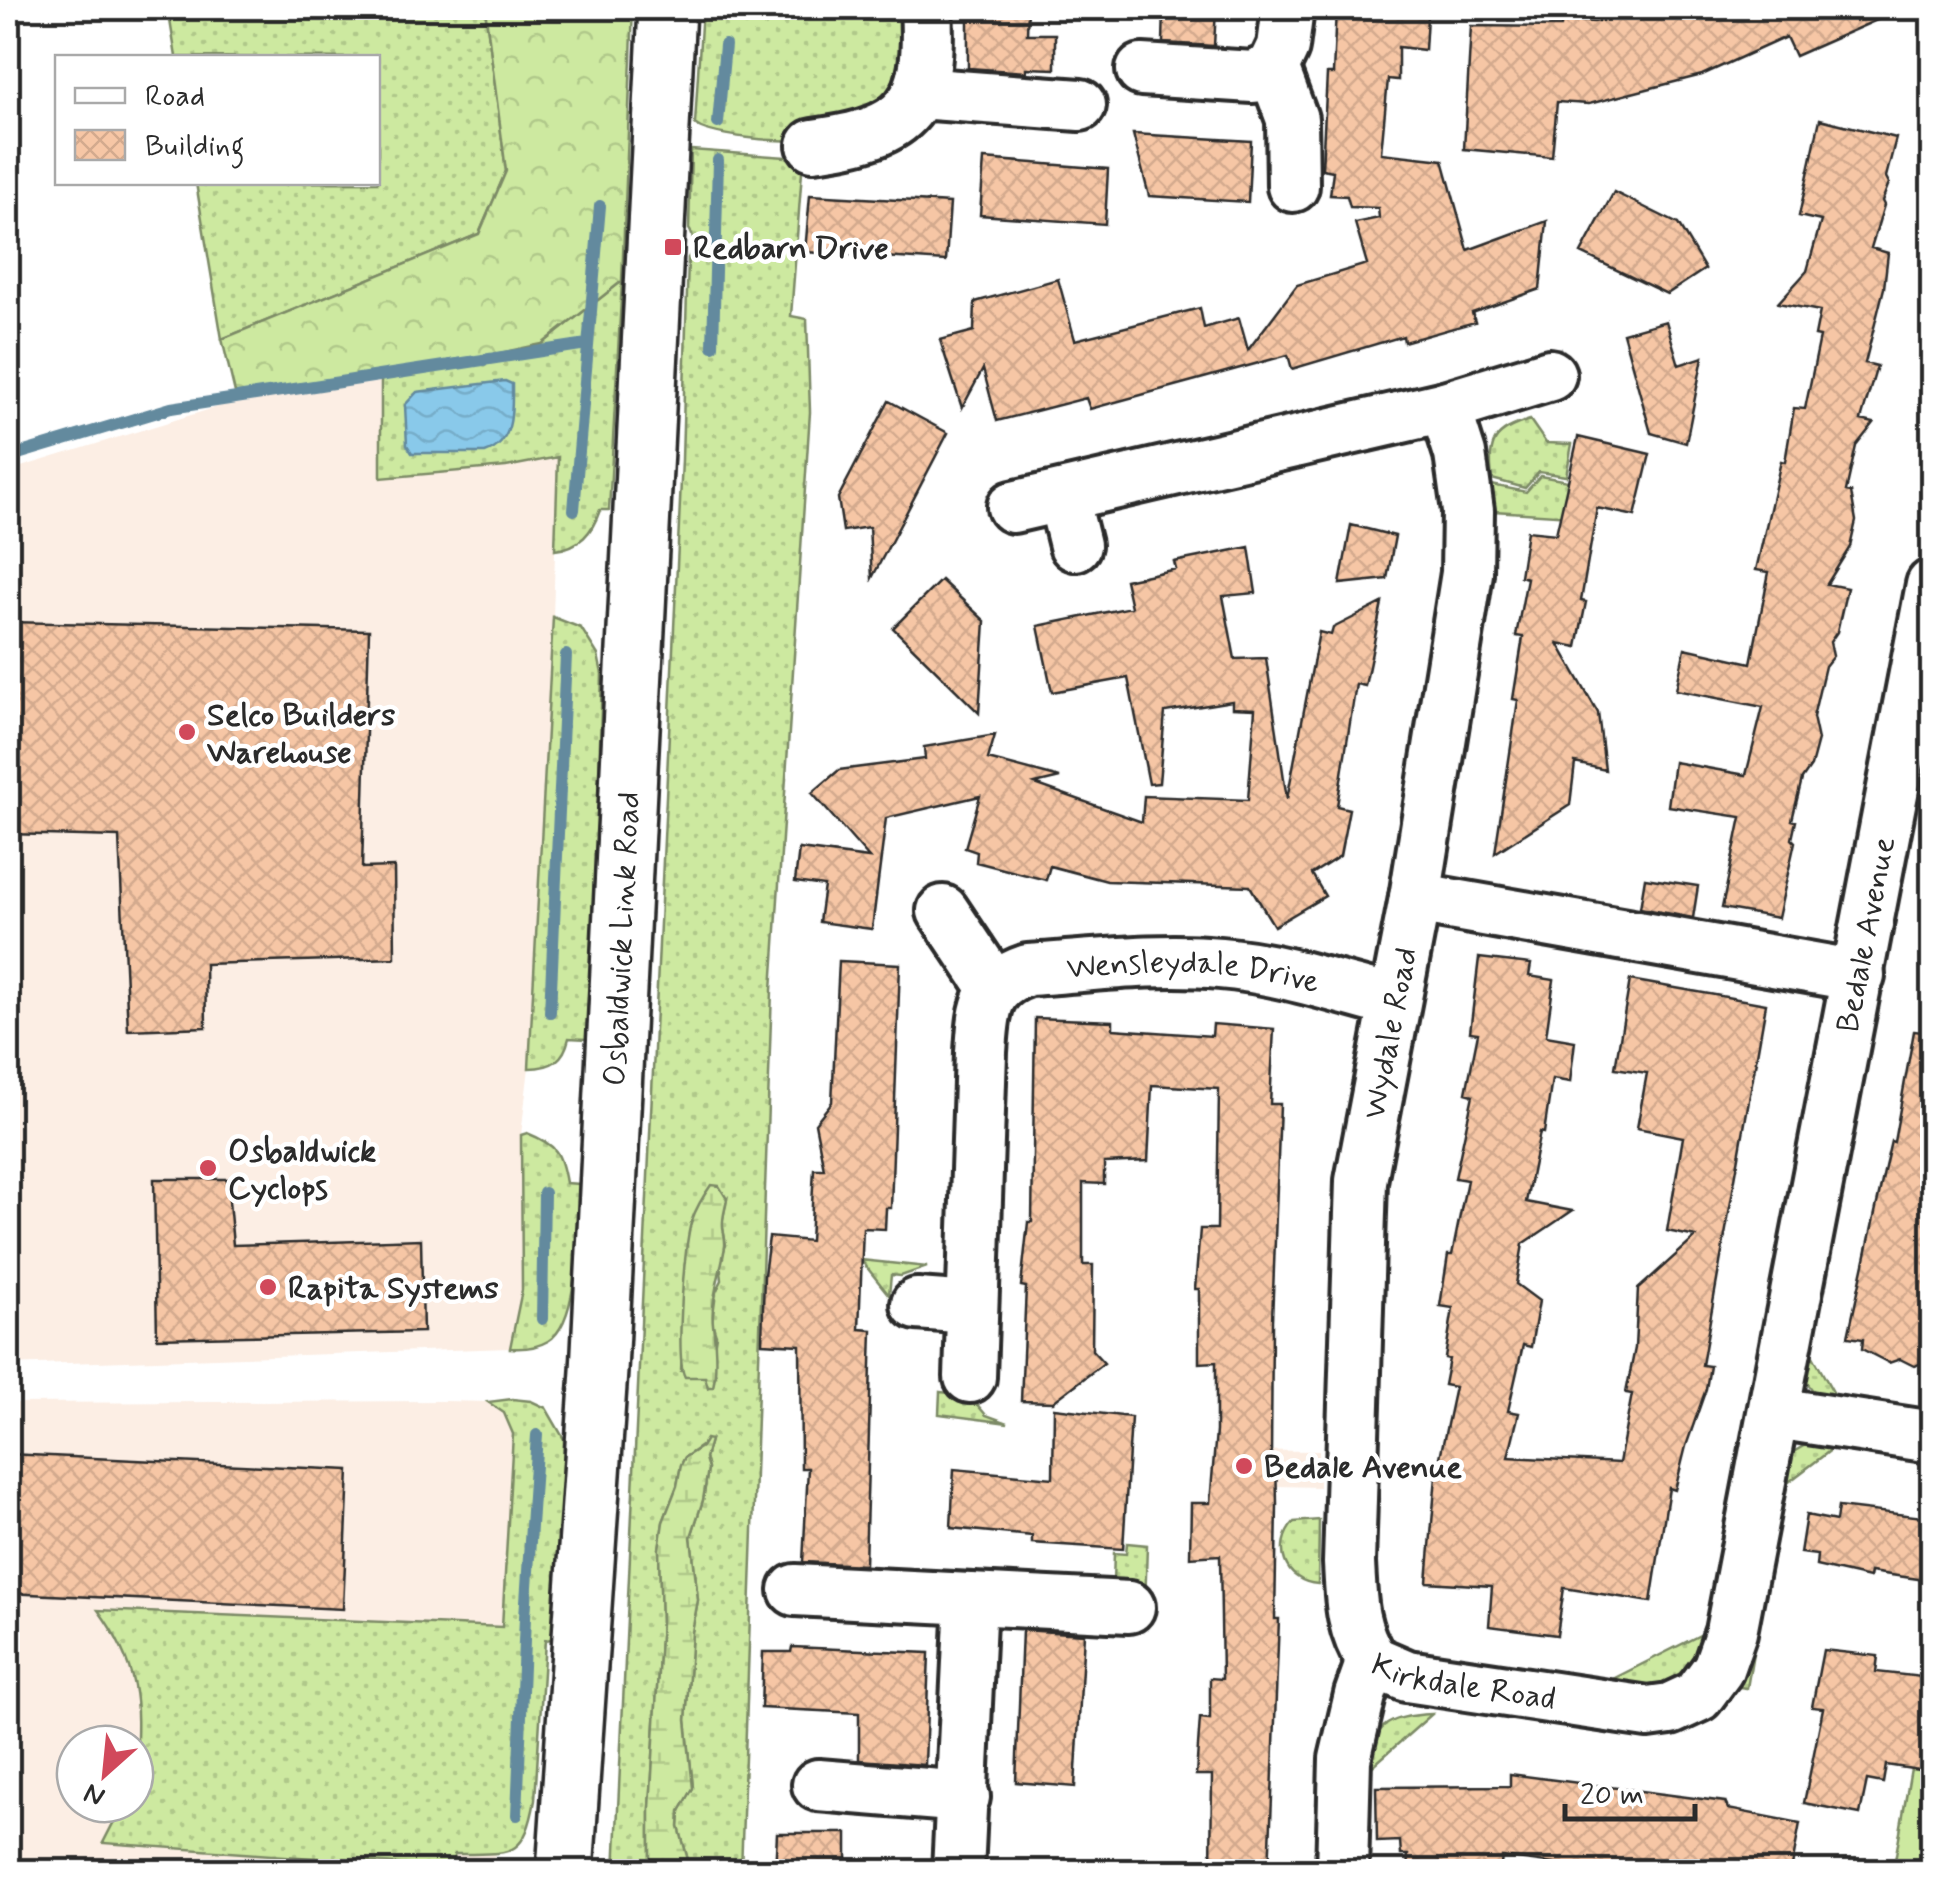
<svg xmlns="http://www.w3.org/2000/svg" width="1940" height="1879" font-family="Mynerve,sans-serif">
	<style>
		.built { fill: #fceee4; fill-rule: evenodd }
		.grass { fill: url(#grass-dots); stroke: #7c8a66; stroke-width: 2.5; fill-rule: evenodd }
		.forest { fill: url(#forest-crowns); stroke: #7c8a66; stroke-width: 2.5 }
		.wetland { fill: url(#wetland-marsh); stroke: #7c8a66; stroke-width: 2.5 }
		.garden { fill: #cde9a0; stroke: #7c8a66; stroke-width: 2.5 }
		.water { fill: url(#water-waves); stroke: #638a9e; stroke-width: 2.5 }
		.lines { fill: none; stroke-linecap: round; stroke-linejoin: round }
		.stream { stroke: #638a9e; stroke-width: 12 }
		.building { fill: url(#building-cross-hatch); stroke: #2b2b2b; stroke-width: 2.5 }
		.street-casing { stroke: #2b2b2b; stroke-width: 58 }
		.secondary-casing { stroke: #2b2b2b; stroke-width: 62 }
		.street { stroke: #fff; stroke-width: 50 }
		.secondary { stroke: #fff; stroke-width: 55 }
		.poi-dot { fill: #d1495b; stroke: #fff; stroke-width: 4 }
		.labels { text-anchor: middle; stroke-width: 9; stroke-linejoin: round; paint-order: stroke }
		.poi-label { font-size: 32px; font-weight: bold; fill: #2b2b2b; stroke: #fff; text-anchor: start }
		.street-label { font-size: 32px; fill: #2b2b2b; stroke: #fff }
	</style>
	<defs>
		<pattern id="grass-dots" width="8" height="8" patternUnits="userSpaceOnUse" patternTransform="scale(2.5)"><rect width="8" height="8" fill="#cde9a0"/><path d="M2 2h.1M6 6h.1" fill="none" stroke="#b0c88a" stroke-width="1.8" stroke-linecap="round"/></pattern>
		<pattern id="forest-crowns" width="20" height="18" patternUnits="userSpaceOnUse" patternTransform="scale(2.5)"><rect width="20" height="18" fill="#cde9a0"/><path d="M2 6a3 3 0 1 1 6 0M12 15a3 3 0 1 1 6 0" fill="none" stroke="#b0c88a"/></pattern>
		<pattern id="wetland-marsh" width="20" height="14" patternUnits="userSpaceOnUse" patternTransform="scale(2.5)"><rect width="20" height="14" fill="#cde9a0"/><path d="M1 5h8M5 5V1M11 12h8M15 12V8" fill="none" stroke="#b0c88a"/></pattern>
		<pattern id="water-waves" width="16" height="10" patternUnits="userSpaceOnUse" patternTransform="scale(2.5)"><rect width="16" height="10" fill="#89c9ea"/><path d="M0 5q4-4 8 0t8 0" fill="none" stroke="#76adc9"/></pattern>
		<pattern id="building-cross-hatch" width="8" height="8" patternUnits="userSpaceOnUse" patternTransform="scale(2.5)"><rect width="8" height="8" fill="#f6c6a5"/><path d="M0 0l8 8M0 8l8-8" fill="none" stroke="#d3aa8e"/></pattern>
	</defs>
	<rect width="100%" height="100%" fill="#fff"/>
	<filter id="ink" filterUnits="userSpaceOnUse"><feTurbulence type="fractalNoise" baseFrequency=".01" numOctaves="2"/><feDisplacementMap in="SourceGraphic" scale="20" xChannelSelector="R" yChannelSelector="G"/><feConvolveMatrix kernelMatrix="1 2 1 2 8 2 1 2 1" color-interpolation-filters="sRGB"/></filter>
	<g filter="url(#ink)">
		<path class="built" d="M381,374l1,104 124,-11 52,-10 -6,193 -22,409 -9,76 1,155 -8,50 -4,8 -502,17v-894l229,-70z
			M445,1401l43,1 16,11 9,21 -19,437h-486v-468zM75,1744h60v60h-60z
			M1215,1450l104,1v36l-43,-1 -64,-10z"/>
		<path class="grass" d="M168,8h317l21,163 -27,63 -257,105 -26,-156 182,-1v-124l-202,-1z
			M702,8h205l-12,90c-31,13 -62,30 -94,41 -17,5 -96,-4 -106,-15z
			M691,150l95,7 13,7 3,7 -11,145 16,3 3,93 -38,578 -31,881h-50l-12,-44 1,-16 13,-23 -7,-68 6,-88 6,-32 -7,-63 12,-37 5,-31 -3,-11 5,-18 -25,17 -4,8 -4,21 -14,36 -4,27 2,72 -11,187v63l-35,1 67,-1412 6,-202c6,-7 7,-21 1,-29zM727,1199l-5,24 4,22 -6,17 2,18 -6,12 -4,30 4,13 -4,26 4,15 -8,11 -2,-10 -25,-6 6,-127z
			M622,281l-13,229h-9c-8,23 -20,37 -45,40l3,-93 -52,10 -125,11v-104l62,-9 99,-21z
			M1530,420l16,23 26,1 -6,32 -27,-4 -14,16 -33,-9c-4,-37 1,-48 38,-59z
			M1540,476l33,6 -3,34 -76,-5 -2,-26 34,7z
			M553,617l28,11 17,27 4,19 -5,174 -11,191 -17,-1c-5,22 -17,30 -40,30z
			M527,1133c30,12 34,20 39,50l13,1c-2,36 3,137 -31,157 -12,7 -26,8 -38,7l12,-58 -1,-155z
			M861,1260l66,7 -26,9 -10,-1 -2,20z
			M1809,1349l29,52 -20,-4 -14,-18z
			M940,1392l29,3 17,20 22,8 -69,-9z
			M512,1399l19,2 15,7 18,31 -1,76 -11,124 -7,1 -10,160c-11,61 -26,53 -81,54v14l-351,-25 20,-39h12c0,-82 16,-122 -37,-194l404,17 11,-193 -9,-21 -16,-11z
			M1812,1441l20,8 -51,39 -34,200 -8,-1 27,-155 24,-78z
			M1319,1520l-1,64c-34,-2 -46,-38 -24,-62z
			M1127,1543l20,2 -2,61 -32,-24 1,-29 12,1z
			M1708,1631c-30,65 -56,57 -119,60z
			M1432,1714l-74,65c19,-48 17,-62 74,-65z"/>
		<path class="forest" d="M485,8h148l-11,273 -80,63 -99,21 -206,36 -15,-62 257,-105 27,-63z"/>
		<path class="wetland" d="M711,1185l8,1 8,13c-1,7 -4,16 -4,23 -1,8 3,16 2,24 -3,23 -15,55 -12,78 2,17 4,46 0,63h-5l-3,-10h-20c-10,-16 -1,-137 7,-157 4,-12 12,-25 19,-35z
			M706,1439l4,1 -5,18 3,11 -5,31 -12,37 7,63 -6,32 -6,88 7,68 -13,23 -1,16 12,44h-41v-63l11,-187 -2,-72 4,-27 14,-36 4,-21 4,-8 16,-10z"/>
		<path class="garden" d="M1914,1751l18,2v118l-39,1z"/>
		<path class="water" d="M505,381l7,3c0,25 3,59 -27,69h-73l-5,-8 -2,-40 12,-13z"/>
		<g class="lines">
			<path class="stream" d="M718,123l7,-78
				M713,346l5,-186
				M8,457l163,-49 416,-64
				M574,510l26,-304
				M550,1012l16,-357
				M542,1319l2,-126
				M517,1815l8,-198 12,-182"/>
		</g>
		<path class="building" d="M968,8h60l-1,26h28v35l-29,-1v4l-58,-4z
			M1164,8h52l-2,38 -51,-3z
			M1336,8h61v3l30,5 -2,34 -27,-3v33l-10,-1 -7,74 62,7 25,90 79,-29 -7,68 -68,24 3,9 -71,20 -1,-6 -111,33 -4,-14 -198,54 -4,-11 -89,23 -14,-52 -21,39 -22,-68 34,-9 1,-29 83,-23 17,61 125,-32 4,20 35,-10 9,32 49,-65 70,-21 -12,-41 24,-5 -1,-10 -28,-1 -3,-11 -17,-1 3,-24 -11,-2 5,-95h6z
			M1650,8h254l-109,48 -9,-19 -84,38 -113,29 -32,-2 -5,55 -88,-8 7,-123 90,1 1,-7 32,2z
			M1820,119l76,19 -10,39 3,6 -7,18 2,4 -13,43 17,5 -4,35 -19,75 12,3 -16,54 13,3 -18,23 -10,45 5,1 5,29 -6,26 -23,37 20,4 -10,44 -7,10 3,14 -8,10 -12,51 5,23 -7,26 -9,13 -10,41 4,1 -4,18 3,3 -17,76 -56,-10 19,-91 -73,-11 6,-44 72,13 17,-68 -87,-17 9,-42 66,15 18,-91 -13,-2 25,-109 4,1 9,-54 11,1 15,-72 -5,-1 5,-25 -42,-8 29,-32 14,-50 -22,-5z
			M1133,134l118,7 -3,61 -99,-6z
			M984,159l124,10 -3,55 -125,-9z
			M1614,192l64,32 27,45 -38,25 -86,-41z
			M810,195l140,8 -4,58 -141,-9z
			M1666,321l13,44 24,-8 -17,86 -35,-10 -28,-100z
			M889,401l59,32 -76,145 -3,-51 -26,4 -5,-33z
			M1578,437l72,17 -15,62 -38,-8 -16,93 5,1 -9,45 -19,-4 40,70 7,57 -30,-7 -5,42 -75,48 23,-153 -5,-1 10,-62 -7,-1 11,-58 -7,-2 7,-45 29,3z
			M1351,525l44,11 -8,43 -47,5z
			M1249,547l7,46 -33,3 12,63 31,-1 21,141 32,-167 12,3 2,-7 49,-25 -17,83 -9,-2 -19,122 12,3 -9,47 -28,18 13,22 -51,30 -24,-40 -143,-5 -57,-15 -4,14 -70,-18 1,-10 -12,-4 15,-52 -94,22 -14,111 -53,-7 5,-36 -29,-4 4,-33 70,9 -57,-65 27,-23 86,-11 -1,-12 71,-12 -7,24 72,19 -25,6 107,38 2,-26 104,4 7,-91 -23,-1v-7l-67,11 -6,71 -10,1 -21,-106 -76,14 -14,-66 93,-19 -6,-27 51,-11 -2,-7z
			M941,580l44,41 -6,92 -86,-85z
			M8,622l361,8 -7,238 32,-1 1,91 -190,6 1,63 -78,3 -9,-193 -111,-3z
			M1645,878l53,8 -5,32 -53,-10z
			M1479,958l52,6 -2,12 25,4 -8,56 29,5 -5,41 -18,-3 -8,54 -4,-1 -14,70 46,9 -49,33 -7,40 23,17 -8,46 -8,-2 -15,66 11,2 -11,44 111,6 13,-69 -6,-1 9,-45 3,-59 58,-52 -29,-6 16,-94 -46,-9 10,-55 -32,-5 15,-88 136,24 -64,361 8,1 -4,23 -20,57 -11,44 -6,-2 -18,114 -87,-14 -7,47 -68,-9 3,-40 -65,-4 9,-106 19,-89 -11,-2 5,-26 -4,-1 8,-50 -13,-2 8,-51h4l15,-75 -12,-2 18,-83 -7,-2 12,-60 -8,-1z
			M839,961l61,3 -9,244h-5l-1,21 -22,-1 -4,101 13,1 -7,235 -62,-3 5,-94h-7l-1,-123 -38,-2 2,-68 5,-38 41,4 4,-72h10l-9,-46 17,-21z
			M1035,1018l78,3v8l99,7 1,-12 61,5 -4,75h10l-8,217 -1,136h5l1,47 -2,115h4l-10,253h-58l1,-97h-16l4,-57 10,1v-41l12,1 -2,-124 -30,2 1,-54h19l6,-72v-69l-17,1v-74h-4l5,-60h17l2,-140 -67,-4 -4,76 -44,2v21l-21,-1v82h10l-1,85 12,13 -51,39 -32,-1 5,-114 -5,-1 7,-64h4z
			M1914,1031l18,2v224l-7,45 7,1v57l-18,6 -14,-7 -11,4 -27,-14 1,-10 -15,-2 37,-170 6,-26 3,1z
			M154,1179h73l6,66 188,-6 2,93 -266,6z
			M1054,1408l77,9 -8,132 -91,-6v-7l-81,-8 3,-59 99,9z
			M8,1454l341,16 -6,139 -335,-16z
			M1838,1507l94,11v63l-62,-9 -1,6 -53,-12 1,-11 -17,-2 6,-38 30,6z
			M1022,1630l62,4 -9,153 -59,-5z
			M792,1647l137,6 -4,112 -66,-5v-47l-98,-5 2,-56h28z
			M1823,1650l55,6 -2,16 56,6v94l-46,-7 -3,18 -16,-3 -7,34 -56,-11 19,-95 -11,-1z
			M1510,1774l215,28 3,7 72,14 -9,49h-116l-47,-8 -1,8h-13l-112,-15 -2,15h-93l1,-17h-7l-1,-14 -23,1 -1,-55 134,-1z
			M777,1833h70v39h-72z"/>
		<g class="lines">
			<defs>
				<g id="street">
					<path d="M1273,68l19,51 1,67"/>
					<path d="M1142,70l111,7 20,-9 10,-21 5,-39"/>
					<path d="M918,93l162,12"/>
					<path d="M813,145c97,-12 119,-39 113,-137"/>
					<path d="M1445,407l105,-32"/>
					<path d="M1063,497l12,48"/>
					<path d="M1013,507l432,-100 15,47 8,57 -1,62 -52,325 -54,283 -12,382c2,38 2,65 23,98"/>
					<path d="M1415,898l444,78"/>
					<path d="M943,911l52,78"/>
					<path d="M917,1304l54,4"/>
					<path id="s1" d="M970,1377l11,-325c3,-42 2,-67 47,-82 63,-4 129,-13 192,-7 59,5 116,24 173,39"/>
					<path d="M1776,1413l156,24"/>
					<path d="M795,1590l334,17"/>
					<path id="s2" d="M1372,1661l35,15 241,36 22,-3 28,-13 20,-27 13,-37 201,-1047"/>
					<path d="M818,1785l146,12"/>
					<path d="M958,1872l13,-273"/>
					<path d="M1342,1872l3,-113 15,-64 12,-34"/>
				</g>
				<g id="secondary">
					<path id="s3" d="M565,1872l34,-501 68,-1363"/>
				</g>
			</defs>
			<use href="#street" class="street-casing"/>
			<use href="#secondary" class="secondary-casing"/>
			<use href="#street" class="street"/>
			<use href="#secondary" class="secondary"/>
		</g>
	</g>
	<g class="poi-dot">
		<rect x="663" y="237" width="20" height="20" rx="5"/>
		<circle cx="187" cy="732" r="10"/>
		<circle cx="208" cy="1168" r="10"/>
		<circle cx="268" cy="1287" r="10"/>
		<circle cx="1244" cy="1466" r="10"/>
	</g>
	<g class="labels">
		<g class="poi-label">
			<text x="693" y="258">Redbarn Drive</text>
			<text x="207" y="725">Selco Builders<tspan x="207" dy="37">Warehouse</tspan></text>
			<text x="228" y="1161">Osbaldwick<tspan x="228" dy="37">Cyclops</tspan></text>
			<text x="288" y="1298">Rapita Systems</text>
			<text x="1264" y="1477">Bedale Avenue</text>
		</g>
		<g class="street-label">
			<text dy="11" stroke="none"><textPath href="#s2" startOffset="1118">Bedale Avenue</textPath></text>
			<text dy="11" stroke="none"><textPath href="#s3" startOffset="935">Osbaldwick Link Road</textPath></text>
			<text dy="11" stroke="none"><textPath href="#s1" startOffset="595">Wensleydale Drive</textPath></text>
			<text transform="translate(1389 1033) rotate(-79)" y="11">Wydale Road</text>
			<text dy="11" stroke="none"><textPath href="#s2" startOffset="95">Kirkdale Road</textPath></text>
		</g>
	</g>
	<rect width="1940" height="1879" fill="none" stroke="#fff" stroke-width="40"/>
	<rect x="20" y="20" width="1900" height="1839" fill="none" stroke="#2b2b2b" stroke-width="4" filter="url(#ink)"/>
	<rect x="55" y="55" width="325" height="130" fill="#ffffff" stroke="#aaaaaa" stroke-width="2.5"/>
	<rect x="75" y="88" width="50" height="15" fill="#ffffff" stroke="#aaaaaa" stroke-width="2.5"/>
	<text x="145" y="105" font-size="30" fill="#2b2b2b">Road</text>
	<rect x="75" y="130" width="50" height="30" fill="url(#building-cross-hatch)" stroke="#aaaaaa" stroke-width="2.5"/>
	<text x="145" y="155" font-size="30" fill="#2b2b2b">Building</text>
	<g transform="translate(105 1774) rotate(207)"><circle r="48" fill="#ffffff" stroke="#aaaaaa" stroke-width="2.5"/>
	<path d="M0-8L18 38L0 25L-18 38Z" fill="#d1495b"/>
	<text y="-15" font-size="28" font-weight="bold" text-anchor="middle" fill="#2b2b2b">N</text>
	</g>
	<path d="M1565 1804v15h130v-15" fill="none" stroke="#2b2b2b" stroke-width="5"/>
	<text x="1580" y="1804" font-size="30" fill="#2b2b2b" stroke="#ffffff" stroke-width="8" paint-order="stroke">20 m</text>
</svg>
